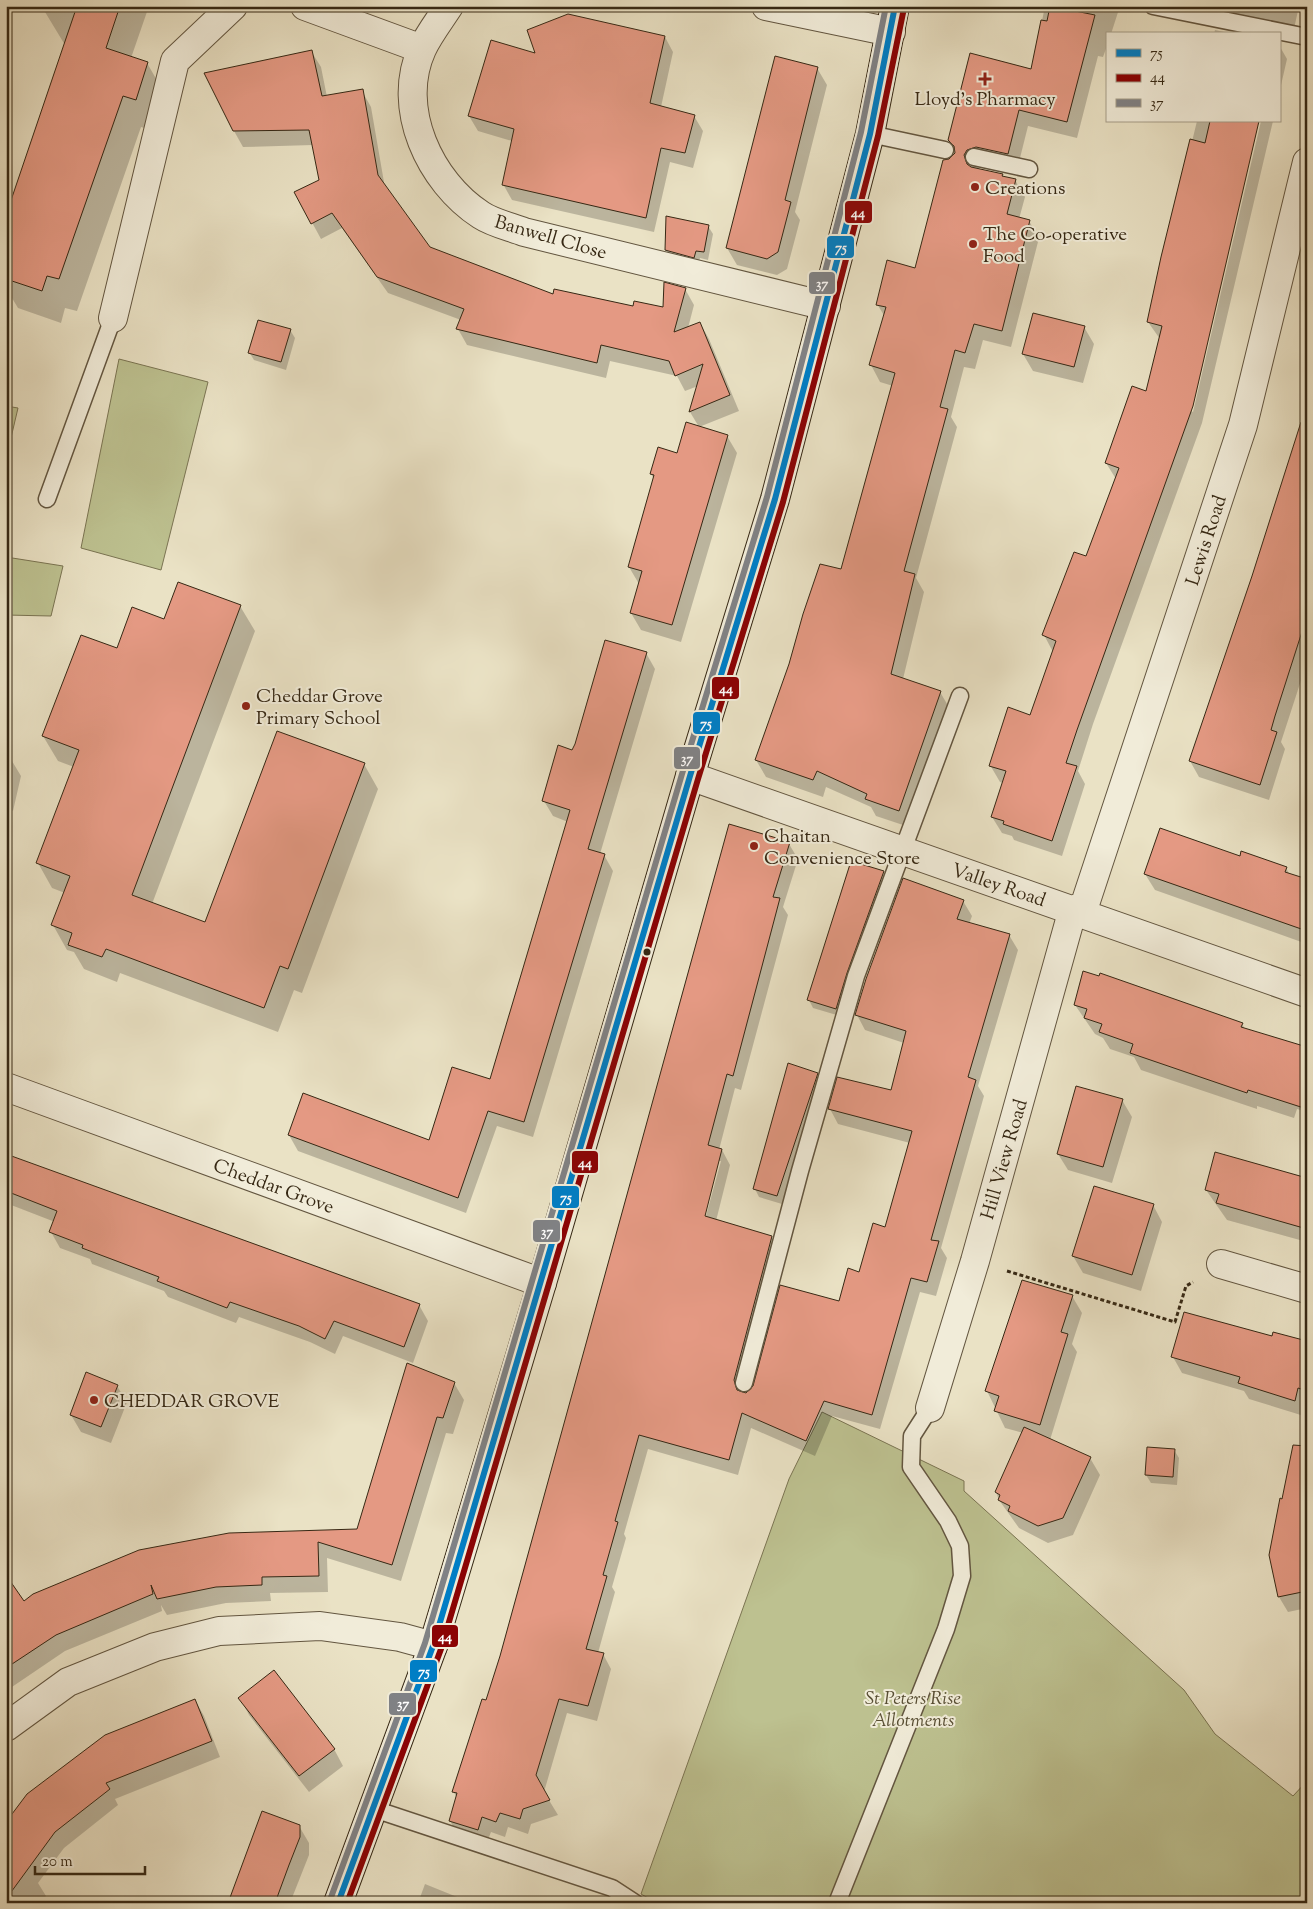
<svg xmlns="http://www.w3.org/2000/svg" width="1313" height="1909" font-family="'Sorts Mill Goudy',serif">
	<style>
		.green { fill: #bdc190; stroke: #7a7452 }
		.shadow { fill: #0003; fill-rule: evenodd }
		.building { fill: #e49983; stroke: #362814 }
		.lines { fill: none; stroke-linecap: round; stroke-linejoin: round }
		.lane-casing { stroke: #635640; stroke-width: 19 }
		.street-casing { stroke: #635640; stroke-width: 30 }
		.secondary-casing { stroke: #362814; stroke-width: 30 }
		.path { stroke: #362814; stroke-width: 3; stroke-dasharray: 4 2.5; stroke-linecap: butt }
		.lane { stroke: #f1ecd9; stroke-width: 16 }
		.street { stroke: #f1ecd9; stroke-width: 28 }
		.secondary { stroke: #f1ecd9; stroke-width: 28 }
		.bus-1-casing { stroke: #f1ecd9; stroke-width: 10 }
		.bus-2-casing { stroke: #f1ecd9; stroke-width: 10 }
		.bus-3-casing { stroke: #f1ecd9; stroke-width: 10 }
		.bus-1 { stroke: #007ec5; stroke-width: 6 }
		.bus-2 { stroke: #8b0304; stroke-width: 6 }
		.bus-3 { stroke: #808285; stroke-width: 6 }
		.poi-dot { fill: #8f2418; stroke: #f1ecd9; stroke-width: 2 }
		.bus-dot { fill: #362814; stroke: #f1ecd9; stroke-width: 2 }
		.labels { text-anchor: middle; stroke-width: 4; stroke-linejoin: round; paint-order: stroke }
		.poi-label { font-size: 19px; fill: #362814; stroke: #f1ecd9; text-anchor: start }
		.street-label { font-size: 19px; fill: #362814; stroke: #f1ecd9 }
		.park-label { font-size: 19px; font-style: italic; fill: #584e33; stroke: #f1ecd9 }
		.line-badge { stroke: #f1ecd9; stroke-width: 2 }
		.badge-label { font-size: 14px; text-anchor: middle; font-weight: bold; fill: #fff }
	</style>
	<rect width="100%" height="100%" fill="#eae2c5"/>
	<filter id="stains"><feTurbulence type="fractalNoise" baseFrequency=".004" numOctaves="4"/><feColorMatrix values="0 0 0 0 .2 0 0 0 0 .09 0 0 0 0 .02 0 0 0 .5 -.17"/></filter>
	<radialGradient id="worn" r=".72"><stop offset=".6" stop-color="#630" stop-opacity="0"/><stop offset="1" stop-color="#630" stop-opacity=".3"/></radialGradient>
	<path class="green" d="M119,359l89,23 -47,188 -80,-22z
		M6,406l12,2 -12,51z
		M6,557l57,9 -12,50 -45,-1z
		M822,1412l142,69v10l220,199 31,44 78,62 14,-15v122h-650l-16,-9 148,-415z"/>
	<path class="shadow" d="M47,6h102l-18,52 16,5 19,33 -12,35 -13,-4 -64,184 -12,-3 -4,15 -43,-15 -12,-20v-69l59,-174 -20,-33z
		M1045,6h75l-9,28h-4v12l-4,11 -5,-1 -21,82 -49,-12 -11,44 -31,-6 -11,5 27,6 2,2 11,3 10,17 -6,22 10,2 10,17 -28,109 -28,-7 -8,29 -11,-2 -13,50 6,10 -41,151 8,14 -21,87 37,13 10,17 -41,118 -33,-11 -5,-9 -45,-20 -3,10 -57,-20 -10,-17 86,-189 51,-185 -13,-4 -9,-17 14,-48 -8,-13 39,-35 33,-108 7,-9 -7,-12 83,-69z
		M1219,6h80l-7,32 -62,-12z
		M1215,30l19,4h-20z
		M665,37l8,15 -12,55 33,9 9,15 -10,37 -23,-6 -16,70 -142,-32 -9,-16 9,-43 -34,-10 -9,-15 68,-61z
		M1279,45l8,14 -8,35z
		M311,51l10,16 6,30 35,-6 9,16 14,81 44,60 125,47 79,13 32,1 20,-20 9,16 -6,23 12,-5 9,16 30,72 -40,16 -9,-15 8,-26 -13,5 -8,-15 -67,-15 -4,17 -139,-33 -9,-16 3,-9 -73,-27 -46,-65 -21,11 -25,-46 24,-12 -7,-36 -70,2 -9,-16z
		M817,68l10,17 -32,127 5,8 -13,49 -10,6 -40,-10 -10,-17z
		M1197,121h62l-68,290 2,1 68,-291h12l-71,302 -109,301 -15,47 7,13 -23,72 -48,-16 -2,-4 -10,-3 -10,-16 11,-34 -3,-1 -10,-17 41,-49 22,-64 -9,-17 43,-77 29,-79 -10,-16 41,-71 13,-53 -12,-17z
		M708,226l5,8 -5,26 -8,-2 -2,7 -27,-7 -5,-8z
		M1084,327l10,17 -11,39 -50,-12 -10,-17z
		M290,330l5,8 -9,32 -32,-10 -5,-8z
		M1307,428v234l-26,80 4,7 -16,51 -70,-23 -9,-16z
		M727,436l10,17 -56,189 -40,-12 -10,-17 8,-29 -10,-17 25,-88 -3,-5 27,-19z
		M240,606l15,25 -103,273 53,19 159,-159 14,25 -76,204 -8,-3 -16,42 -158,-59 -3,9 -33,-13 -10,-17 -7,-2 -14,-25 12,-32 -13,-5 -14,-25 36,-96 -16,-6 -15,-25 74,-87 48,-28z
		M646,653l9,16 -55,185 4,1 9,16 -80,266 -36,-11 -31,87 -168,-62 -9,-16 141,7 61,-62 77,-258 -15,-6 -9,-15 29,-50z
		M6,751l15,25 -8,35 -7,-2z
		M789,844l9,15 -15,48 5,8 -47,175 -6,-2 -16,62h3l8,15 -14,56 55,16 8,15 -36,142h5l92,-91 46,-75 24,-85 -72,-19 -8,-15 61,-17 13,-49 -39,-13 -8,-15 106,-114 9,15 -3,8 40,11 9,15 -40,136 6,10 -43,152 6,10 -11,38 -16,-4 -40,137 -48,-13 -17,40 -64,-28 -13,47 -90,-26 -24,85 2,4 -14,49 3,5 -17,61 5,1 8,15 -14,52 -30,-8 -23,79 14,23 -27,9 -3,10 -20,-7 -3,10 -14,-5 -5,13 -27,-9 -9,-15 7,-23 -4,-7 34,-89zM718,1161h3l-17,62 -2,-1z
		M1240,858l46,10 4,7 17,6v63l-152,-54 -10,-16z
		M883,872l5,9 -48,135 -27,-8 -4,-8z
		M1075,1005l167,19 3,5 62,20v63l-10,-3 -3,9 -37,-12v3l-116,-39 -7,-13 -24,-8 -7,-11 -8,-4z
		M817,1074l5,8 -40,122 -23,-7 -4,-8z
		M1122,1100l10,17 -20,66 -44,-13 -10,-16z
		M6,1155l413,150 9,16 -15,42 -70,-27 -8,18 -25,-12 -71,-25 -3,6 -68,-26 -4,-6 -72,-27 -2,-5 -30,-11 -9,-16 4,-10 -49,-19z
		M1307,1189v53l-80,-22 -21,-30z
		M1153,1205l9,17 -21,69 -58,-18 -10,-17z
		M1072,1296l10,17 -10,31 5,8 -27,88 40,18 10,17 -27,60 -25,8 -29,-15 -20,-28 -3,-8 27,-59 -18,-5 -18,-37z
		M1272,1338l35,3v63l-3,12 -55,-17 -5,-8 -62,-18 -9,-16z
		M454,1383l10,17 -11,34 -7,-1 -45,148 -74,-23 1,34 -58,1 1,8 -45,2 -59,12 -6,-10 1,6 -97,40 -59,40v-101l18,13 334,-73z
		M117,1386l10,16 -16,41 -30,-11 -10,-17z
		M1174,1450l5,8 -2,27 -26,-2 -5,-8z
		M1307,1466v142l-19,4 -9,-15 -8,-42 12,-54z
		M240,1698l94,51 9,17 -34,26 -60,-77z
		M195,1700l9,16 16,41 -105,42 3,6 -54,43 -26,35 8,13 -5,7h-35v-79z
		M299,1826l10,17v12l-19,48h-60z
		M425,1884l47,19h-54z"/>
	<path class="building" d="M77,6h43l-14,42 42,14 -12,38 -13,-4 -64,183 -12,-3 -5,15 -36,-12v-64z
		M1050,6l45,9 -28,107 -48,-12 -11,44 -32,-7 -9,3 -3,5 3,9 4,3 32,7 -1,2 14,3 -9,35 23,6 -28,111 -28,-7 -9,29 -10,-3 -15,57 8,2 -44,162 11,3 -24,100 50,17 -42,120 -34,-12 2,-5 -50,-23 -4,9 -58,-20 34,-96 14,-50 17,-50 21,5 54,-196 -26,-8 17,-58 -10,-2 11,-45 28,8 28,-108 6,-1 6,-6 -1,-7 -6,-6 22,-87 61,16 10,-49 6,1z
		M568,14l97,22 -15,67 45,12 -10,38 -24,-5 -15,70 -144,-33 12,-56 -46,-13 23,-76 44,13 -8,-23z
		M312,50l10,46 41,-7 15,86 52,72 123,47 1,-5 79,17 1,-5 29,6 1,-25 22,6 -12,44 26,-10 30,73 -41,17 14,-48 -28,12 -6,-15 -68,-16 -4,18 -141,-34 8,-20 -87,-32 -45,-64 -21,11 -17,-32 25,-12 -10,-50 -76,1 -29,-58z
		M775,56l43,11 -33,133 6,2 -13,50 -11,7 -41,-11z
		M1210,121h49l-66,285 -116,324 -11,33 11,3 -25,75 -49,-17 1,-3 -13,-4 15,-46 -17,-5 19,-59 22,8 26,-74 -14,-6 32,-83 12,4 33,-88 -14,-5 27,-77 14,5 16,-65 -15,-4 14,-65 29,-118 15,4z
		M666,216l43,9 -5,27 -8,-1 -2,7 -29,-8z
		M1033,313l52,13 -11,41 -52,-13z
		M258,320l33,9 -10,33 -33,-9z
		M686,422l42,13 -56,190 -42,-12 12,-42 -14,-4 26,-92 -4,-1 8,-27 19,6z
		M1301,422l6,1v193l-32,100 -4,14 6,2 -17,53 -71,-24 63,-185z
		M178,582l63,23 -109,290 73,27 72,-191 88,32 -77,206 -8,-3 -16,42 -158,-59 -4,8 -34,-12 4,-12 -21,-8 19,-49 -34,-13 43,-113 -37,-14 39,-101 36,13 15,-41 32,12z
		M605,640l42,12 -59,197 17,5 -81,268 -36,-11 -30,87 -170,-63 15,-42 126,47 23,-73 38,12 80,-269 -28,-9 16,-56 14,5 3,-6z
		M729,824l61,18 -17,55 7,1 -47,178 -6,-2 -19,71 14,4 -17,67 67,20 -38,144 3,10 9,3 7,-7 27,-101 59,16 9,-33 11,4 14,-49 12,4 27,-96 -84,-22 9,-32 54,13 15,-59 -51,-16 11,-36 37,-101 61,22 -7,19 53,15 -42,143 8,3 -45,160 8,1 -12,41 -16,-4 -39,137 -48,-14 -18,40 -64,-28 -13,47 -90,-25 -24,86 3,1 -15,53 4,1 -21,73 18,4 -16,53 -29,-7 -23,76 14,25 -27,9 -3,10 -20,-6 -4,9 -14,-5 -4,13 -29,-9 8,-28 -5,-1 30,-93 4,1 14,-44z
		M1160,828l80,28 1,-5 46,16 -2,5 22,7v52l-163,-57z
		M851,861l33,10 -37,102 -11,36 -29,-9z
		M1083,971l16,5 1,-3 143,50 -2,4 66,20v62l-59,-19 -1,3 -117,-40 3,-9 -34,-12 3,-8 -18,-6 3,-9 -13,-4z
		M788,1063l30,10 -41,123 -24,-7z
		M1076,1086l47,13 -20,68 -46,-13z
		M1215,1152l92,26v51l-91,-26 3,-9 -14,-4z
		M6,1154l414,150 -16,43 -70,-26 -9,18 -26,-13 -69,-24 -3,6 -70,-27 2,-4 -77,-29 1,-3 -34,-13 8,-21 -51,-20z
		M1094,1186l60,18 -22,71 -60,-19z
		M1022,1280l51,15 -12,37 7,2 -28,91 -46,-14 5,-15 -14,-5z
		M1184,1312l88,24 1,-4 34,9v50l-9,-3 -3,13 -57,-18 2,-6 -69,-20z
		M407,1363l48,19 -12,36 -6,-1 -45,148 -74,-23 1,34 -57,1v8l-46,2 -59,12 -6,-14 2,9 -97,41 -50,33v-93l18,26 9,-7 106,-44 90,-17 128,-4z
		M86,1372l32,13 -17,42 -31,-12z
		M1024,1427l67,30 -28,61 -25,8 -30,-15 2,-5 -12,-6 2,-5 -5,-3z
		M1293,1445l14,1v145l-29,6 -9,-42 11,-57 2,1z
		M1147,1447l28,2 -2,28 -28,-2z
		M274,1670l61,79 -36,27 -61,-78z
		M195,1699l17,42 -106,42 4,6 -55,43 -49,67v-77l21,-28 78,-59z
		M262,1811l38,14v12l-11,28 -14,38h-47z"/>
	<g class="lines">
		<defs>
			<path id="lane" d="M1153,6l154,31
				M870,134l75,16
				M974,157l55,12
				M47,499l66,-181
				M744,1383l56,-212 56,-195 104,-280
				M374,1809l238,79 23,15
				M837,1903l109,-274 16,-53 -2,-30 -12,-25 -37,-54 1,-31 18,-28"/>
			<path id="street" d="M305,6l117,43
				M449,6c-9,14 -20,28 -27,43 -27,59 8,133 59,166 12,8 30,12 43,17l302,74
				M766,6l125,26
				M113,318l62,-257 58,-55
				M690,776l617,217
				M1082,913l161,-488 64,-263
				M6,1087l536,196
				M1221,1264l86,25
				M930,1408l45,-147 98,-352
				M6,1727l62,-45 87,-35 64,-16 101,-5 80,11 33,9"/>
			<path id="secondary" d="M338,1903l95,-257 109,-363 148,-507 85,-277 95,-365 25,-128"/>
		</defs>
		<use href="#lane" class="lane-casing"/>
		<use href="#street" class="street-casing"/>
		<use href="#secondary" class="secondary-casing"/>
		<path class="path" d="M1007,1271l168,51 11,-36 7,-4"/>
		<use href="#lane" class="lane"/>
		<use href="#street" class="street"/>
		<use href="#secondary" class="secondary"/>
		<defs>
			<path id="bus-1" d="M338,1903l95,-257 257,-870 85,-277 95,-365 25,-128"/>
			<path id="bus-2" d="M347,1903l94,-254 257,-870 85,-277 95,-366 26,-128"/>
			<path id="bus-3" d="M330,1900l95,-257 257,-869 85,-277 94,-365 25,-126"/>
		</defs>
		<use href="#bus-1" class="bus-1-casing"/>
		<use href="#bus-2" class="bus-2-casing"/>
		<use href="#bus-3" class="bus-3-casing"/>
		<use href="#bus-1" class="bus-1"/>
		<use href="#bus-2" class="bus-2"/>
		<use href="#bus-3" class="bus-3"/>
	</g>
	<g class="poi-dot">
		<path d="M982.5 71.5h5v5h5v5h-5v5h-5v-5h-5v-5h5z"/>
		<circle cx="975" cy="187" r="5"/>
		<circle cx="973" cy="244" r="5"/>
		<circle cx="246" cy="706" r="5"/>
		<circle cx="754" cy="846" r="5"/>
		<circle cx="94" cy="1400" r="5"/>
	</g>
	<circle class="bus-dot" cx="647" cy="952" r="4.5"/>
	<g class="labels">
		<g class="poi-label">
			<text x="985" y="105" text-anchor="middle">Lloyd's Pharmacy</text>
			<text x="985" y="194">Creations</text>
			<text x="983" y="240">The Co-operative<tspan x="983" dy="22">Food</tspan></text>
			<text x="256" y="702">Cheddar Grove<tspan x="256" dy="22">Primary School</tspan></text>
			<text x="764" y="842">Chaitan<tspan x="764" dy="22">Convenience Store</tspan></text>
			<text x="104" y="1407">CHEDDAR GROVE</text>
		</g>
		<g class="street-label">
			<text transform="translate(551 236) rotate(16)" y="7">Banwell Close</text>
			<text transform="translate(1205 540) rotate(-72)" y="7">Lewis Road</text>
			<text transform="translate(999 884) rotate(19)" y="7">Valley Road</text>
			<text transform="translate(1003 1159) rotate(-74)" y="7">Hill View Road</text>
			<text transform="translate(274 1185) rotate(20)" y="7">Cheddar Grove</text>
		</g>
		<g class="park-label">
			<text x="913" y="1704">St Peters Rise<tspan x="913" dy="22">Allotments</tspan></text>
		</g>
	</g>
	<g class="line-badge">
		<rect x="844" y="200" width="29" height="24" rx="5" fill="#8b0304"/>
		<rect x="826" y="235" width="29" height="24" rx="5" fill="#007ec5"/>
		<rect x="808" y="271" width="28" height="24" rx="5" fill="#808285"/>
		<rect x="711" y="676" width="29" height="24" rx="5" fill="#8b0304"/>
		<rect x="692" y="711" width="29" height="24" rx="5" fill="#007ec5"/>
		<rect x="673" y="746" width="28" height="24" rx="5" fill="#808285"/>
		<rect x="571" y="1150" width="28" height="24" rx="5" fill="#8b0304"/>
		<rect x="551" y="1185" width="29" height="24" rx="5" fill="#007ec5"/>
		<rect x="532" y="1219" width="29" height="24" rx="5" fill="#808285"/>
		<rect x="431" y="1624" width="28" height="24" rx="5" fill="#8b0304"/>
		<rect x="409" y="1659" width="29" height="24" rx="5" fill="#007ec5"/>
		<rect x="388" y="1692" width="29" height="24" rx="5" fill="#808285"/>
	</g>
	<g class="badge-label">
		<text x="858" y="217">44</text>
		<text x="841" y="252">75</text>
		<text x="822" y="288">37</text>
		<text x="726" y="693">44</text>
		<text x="706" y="728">75</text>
		<text x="687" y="763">37</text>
		<text x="585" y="1167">44</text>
		<text x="566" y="1202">75</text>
		<text x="547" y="1236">37</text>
		<text x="445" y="1641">44</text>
		<text x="424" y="1676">75</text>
		<text x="403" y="1708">37</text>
	</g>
	<rect width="1313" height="1909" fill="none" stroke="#eae2c5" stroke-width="25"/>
	<rect x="8" y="8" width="1298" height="1894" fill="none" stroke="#362814" stroke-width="2.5"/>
	<rect x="12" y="12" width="1288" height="1884" fill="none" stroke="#362814"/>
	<rect x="1106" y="32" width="175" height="90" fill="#f1ecd9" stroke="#a69e8a"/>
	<rect x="1116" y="49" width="25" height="8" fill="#007ec5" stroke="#a69e8a"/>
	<text x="1150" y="58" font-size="15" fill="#362814">75</text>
	<rect x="1116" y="74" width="25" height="8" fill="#8b0304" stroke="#a69e8a"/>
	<text x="1150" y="82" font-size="15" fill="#362814">44</text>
	<rect x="1116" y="99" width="25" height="8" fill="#808285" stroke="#a69e8a"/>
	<text x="1150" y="108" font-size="15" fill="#362814">37</text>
	<path d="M35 1866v8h110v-8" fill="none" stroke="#362814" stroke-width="2.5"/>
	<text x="42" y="1866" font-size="15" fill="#362814" stroke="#f1ecd9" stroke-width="4" paint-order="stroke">20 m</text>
	<rect width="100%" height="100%" filter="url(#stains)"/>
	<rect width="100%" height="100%" fill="url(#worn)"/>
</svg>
